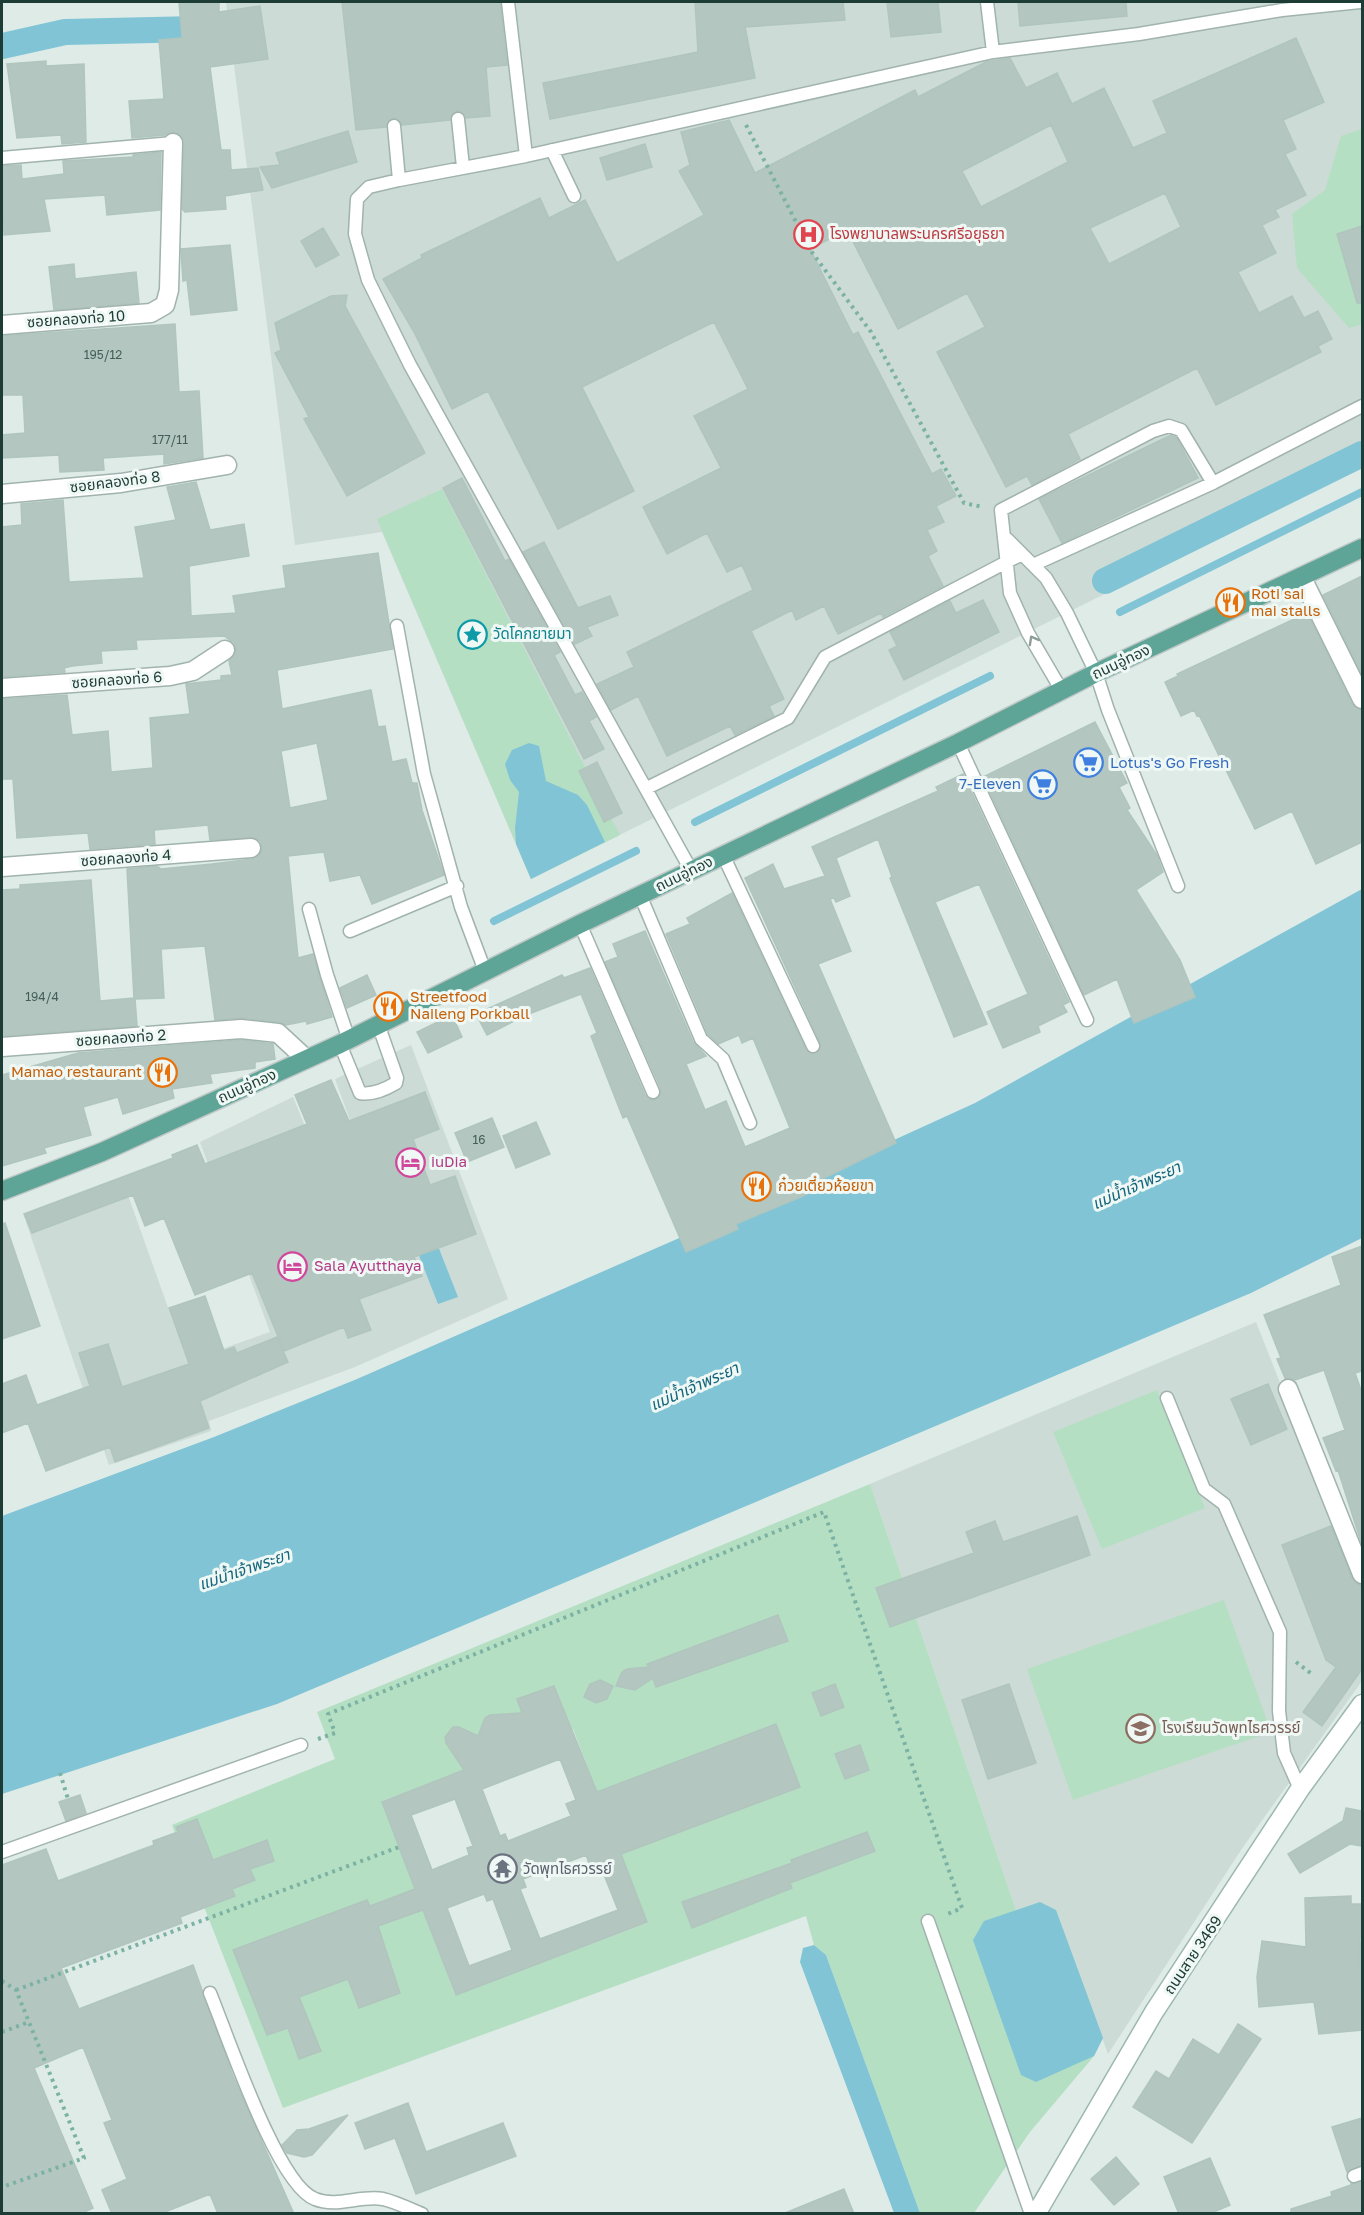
<svg xmlns="http://www.w3.org/2000/svg" width="1364" height="2215" font-family="'Golos Text','Noto Sans Thai',sans-serif">
	<style>
		.built { fill: #ccdbd5 }
		.green { fill: #b5dfc3; fill-rule: evenodd }
		.water { fill: #81c4d6 }
		.lines { fill: none; stroke-linecap: round; stroke-linejoin: round }
		.stream { stroke: #81c4d6; stroke-width: 8 }
		.canal { stroke: #81c4d6; stroke-width: 26 }
		.building { fill: #b3c6bf; stroke: #b0c5be; stroke-width: 1.5; fill-rule: evenodd }
		.lane-casing { stroke: #a1b3ae; stroke-width: 15 }
		.street-casing { stroke: #a1b3ae; stroke-width: 21 }
		.secondary-casing { stroke: #9cb8af; stroke-width: 21 }
		.primary-casing { stroke: #c0c8c7; stroke-width: 21 }
		.path { stroke: #7cb2a4; stroke-width: 4; stroke-dasharray: 3 4.5; stroke-linecap: butt }
		.lane { stroke: #fff; stroke-width: 12 }
		.street { stroke: #fff; stroke-width: 18 }
		.secondary { stroke: #fff; stroke-width: 18 }
		.primary { stroke: #5fa597; stroke-width: 18 }
		.oneway { stroke: #8e9e9a }
		.labels { text-anchor: middle; stroke-width: 6; stroke-linejoin: round; paint-order: stroke }
		.number-label { font-size: 12px; fill: #435e58 }
		.health-label { font-size: 15px; fill: #be3a42; stroke: #eff8f4; text-anchor: start }
		.street-label { font-size: 15px; fill: #1e3c36; stroke: #eff8f4 }
		.food-label { font-size: 15px; fill: #c56008; stroke: #eff8f4; text-anchor: start }
		.culture-label { font-size: 15px; fill: #0d838f; stroke: #eff8f4; text-anchor: start }
		.shop-label { font-size: 15px; fill: #366cbe; stroke: #eff8f4; text-anchor: start }
		.hotel-label { font-size: 15px; fill: #b23c85; stroke: #eff8f4; text-anchor: start }
		.education-label { font-size: 15px; fill: #785e54; stroke: #eff8f4; text-anchor: start }
		.worship-label { font-size: 15px; fill: #5b616d; stroke: #eff8f4; text-anchor: start }
		.water-label { font-size: 16px; font-style: italic; fill: #14657d; stroke: #eff8f4 }
	</style>
	<rect width="100%" height="100%" fill="#deebe6"/>
	<path class="built" d="M226,2h1136v464l-831,413 -149,-347 -87,13z
		M411,1045l97,254 -153,68 -146,54 2,10 -102,34 -83,-243 98,-38 63,177 83,-29 -70,-190 93,-45 66,161 36,-14 -60,-165z
		M1256,1322l106,268v91l-119,166 -135,207 -52,-144 -16,-8 -24,8 -146,-426z"/>
	<path class="green" d="M1362,129v195l-13,4 -52,-60 -5,-54 33,-24 16,-54z
		M442,489l178,346 -89,44 -154,-360z
		M1157,1390l48,118 -103,41 -49,-117z
		M870,1484l146,426 24,-8 16,8 47,128 -9,18 -64,76 -56,81h-54l-94,-258 -12,-10 -8,-29 -523,192 -111,-283 163,-66 -18,-47zM776,1725l23,62 -178,67 26,69 -192,72 -73,-194 191,-72 24,63z
		M1224,1600l47,132 -198,68 -46,-131z"/>
	<path class="water" d="M529,743l10,3 7,35 32,14 9,10 18,37 -74,37 -15,-35 -1,-16 4,-36 -9,-12 -5,-16 7,-14z
		M1362,889v349l-111,55 -974,411 -275,90v-278l212,-79 143,-58 320,-140 298,-136z
		M436,1241l22,56 -20,7 -22,-56z
		M1040,1902l16,8 47,128 -9,18 -58,26 -15,-7 -48,-135 11,-19z
		M814,1945l12,10 94,258h-26l-94,-251 3,-14z"/>
	<g class="lines">
		<path class="stream" d="M1120,612l242,-120
			M695,822l295,-146
			M494,921l142,-70"/>
		<path class="canal" d="M2,46l63,-14 132,-3
			M1105,581l257,-127"/>
	</g>
	<path class="building" d="M179,2h40v10l41,-6 8,53 -58,8 11,83h9l1,20 27,-2 5,22 -38,6 1,13 -41,3 -3,-3 2,-66 -5,-9 -6,-2 -8,3 -33,3 -3,-37 35,-2 -5,-59 23,-2z
		M342,2h158l7,63 -21,2 4,49 -24,2 -2,-4 -6,-3 -5,2 -3,7 -48,5 -4,-6 -5,-1 -7,9 -30,3z
		M695,2h148l2,18 -100,7 10,51 -205,41 -7,-36 155,-31z
		M887,2h51l3,30 -50,5z
		M1018,2h108l1,14 -107,10z
		M1296,38l28,64 -41,18 13,29 -11,5 21,41 -31,15 4,7 -17,8 14,28 -38,19 21,41 33,-17 12,22 14,-7 14,28 -14,7 3,6 -105,53 -19,-37 -129,66 12,25 -48,26 -5,-9 -21,11 -69,-135 48,-25 -18,-34 -69,36 -51,-99 -37,19 43,86 5,-3 74,142 9,-5 15,27 -20,10 8,16 -17,8 10,21 -9,5 15,30 -60,31 -2,-4 -43,21 -14,-28 -28,14 -4,-10 -41,21 33,68 -15,7 5,10 -39,19 -5,-9 -63,30 -29,-60 -27,14 -14,-26 37,-17 -7,-15 126,-62 -11,-25 -15,7 -20,-39 -40,21 -24,-47 78,-39 -27,-52 54,-27 -34,-67 -132,65 52,104 -76,38 -70,-138 -36,18 -38,-77 -31,-53 39,-21 -1,-3 119,-57 9,20 36,-18 32,63 87,-48 -25,-44 11,-6 -9,-33 48,-12 26,53 160,-83 3,7 68,-35 24,-4 16,30 31,-15 15,31 32,-16 29,60 34,-15 -14,-32zM1051,125l17,37 -87,45 -19,-36zM1165,193l16,34 -72,37 -19,-36z
		M46,61v5l38,-2 2,78 -24,2 -1,-9 -44,3 -10,-74z
		M348,131l9,31 -85,26 -12,-21 20,-2 -4,-12z
		M645,144l7,23 -45,13 -7,-22z
		M161,152l-1,58 -53,5 -2,-20 -61,4 6,32 -46,4 -2,-69 19,-1 1,14 42,-5 -1,-13 70,-4v-2z
		M1362,226v77h-5l-20,-69z
		M323,228l16,27 -23,12 -15,-26z
		M230,245l7,65 -46,5 -4,-35 -4,1 -2,-32z
		M74,264l1,15 61,-7 3,31 -85,7 -5,-43z
		M347,295l-2,11 80,147 -78,43 -43,-77 5,-2 -34,-64 6,-3 -6,-27 56,-27z
		M175,324l4,68 20,-1 4,67 -39,6v-10l-61,4 1,12 -44,2 -1,-17 -57,3v-23l23,-2 -2,-38h-21v-59z
		M1171,435l5,2 22,41 -136,65 -23,-44z
		M462,478l43,83 4,-2 51,93 -6,3 21,40 7,-3 14,25 -7,4 15,28 -20,10 -141,-271z
		M196,482l14,48 34,-6 5,32 -60,10 2,50 45,-3 -3,-17 53,-8 -3,-22 95,-13 15,96 -116,21 5,39 89,-19 7,37 7,-1 7,36 14,-3 6,24h5l5,27 22,65 -72,29 -12,-29 -30,6 -6,-29 -36,4 10,102 15,-4 19,63 -25,7 -1,-3 -20,4 -7,-3 -37,-4 -27,2 -10,-74 -44,3 3,49 -29,1 2,27 -135,10v-146l18,-1v-4l71,-5 9,121 34,-3 -7,-129 30,-3 4,3 51,-5 40,-5 9,-7v-10l-6,-4 -45,2 -2,-15 -54,5 1,14 -65,5 -2,-16 -71,5 -4,-59h-11v-80l65,-4 5,40 36,-4 3,41 42,-4 -3,-50 40,-4 -4,-30 35,-4v-4l11,-1 -3,-14 7,-11 -2,-7 -10,-7 -88,4 1,9 -36,2 1,12 -30,3 -8,2 1,4 -63,5v-150l20,-2 -1,-21 42,-4 6,82 75,-4 -9,-51 41,-7 -9,-33zM317,743l11,57 -38,8 -9,-57z
		M544,542l34,66 32,-12 8,19 -31,12 5,9 -17,8 -52,-92z
		M1362,576v99l-39,-80z
		M983,600l16,32 -95,48 -15,-30 8,-4 -7,-14 60,-31 6,12z
		M1307,613l45,91 10,6v132l-46,22 -24,-53 -37,18 -56,-114 -2,1 -3,-6 -13,6 -16,-34 13,-6 -1,-2z
		M1095,722l32,61 -8,4 11,21 -3,2 30,45 6,17 -27,18 44,70 15,37 -61,26 -17,-44 -33,16 -101,-218z
		M597,762l25,51 -18,9 -25,-51z
		M963,774l106,228 -6,3 4,7 -29,14 2,6 -37,16 -16,-36 41,-18 -49,-110 -44,18 52,122 -33,13 -64,-159 2,-1 -14,-38 -42,19 14,38 -14,6 -2,-4 -4,1 21,52 -33,13 78,179 -82,40 3,5 -14,8 -67,28 2,5 -52,23 -59,-136 -4,2 -32,-82 6,-3 -16,-39 -55,21 -39,20 -11,-21 86,-39 2,3 26,-10 55,127 6,5 6,-1 4,-10 -56,-127 13,-5 -5,-13 32,-13 48,111 13,14 -20,8 19,46 21,-9 19,46 45,-19 -37,-90 -11,5 -3,-8 -21,9 -10,-10 -42,-100 24,-10 -3,-6 45,-25 74,157 6,4 5,-1 3,-11 -75,-164 28,-14 11,25 41,-13 -13,-29 126,-56 -2,-4z
		M367,975l9,20 -29,13 -7,-20z
		M452,1015l10,22 -34,16 -11,-21z
		M241,1040l32,4 2,15 -20,3v6l-45,6 2,9 -40,6 2,9 -51,16 -5,-17 -35,10 8,28 -47,13 2,5 -44,13v-91l76,-22z
		M331,1080l18,41 76,-29 14,37 -26,10 17,46 25,-9 21,58 -62,23 8,19 -63,23 12,31 -23,8 -4,-11 -60,24 -32,-78 -57,22 -31,-77 -19,8 -12,-31 -101,38 -8,-19 149,-56 -1,-3 25,-10 8,19 102,-40 -12,-29z
		M492,1118l12,29 -37,15 -12,-29z
		M536,1122l14,32 -34,14 -13,-32z
		M5,1223l35,103 -38,13v-115z
		M1362,1246v125l-7,2 7,20v152l-24,-75 -2,1 -13,-33 22,-8 -21,-60 -29,10 -10,-2 -8,-19 4,-1 -17,-43 77,-30 -9,-28z
		M205,1296l19,55 10,-4 3,6 40,-16 11,25 -88,39 9,27 -94,34 -5,-15 -64,24 -18,-48 -26,10v-49l24,-9 11,30 53,-19 -11,-33 29,-9 14,43 67,-23 -20,-56z
		M1268,1384l19,45 -36,16 -20,-46z
		M1077,1516l13,39 -200,72 -14,-39 98,-35 -8,-21 29,-11 8,21z
		M1331,1526l21,52 4,5 6,2v84l-40,57 -19,-14 33,-45 -10,-7 -44,-115z
		M778,1615l10,26 -132,46 -3,-9 -18,12 -19,-4 6,-14 5,-3 22,-2 -2,-3z
		M600,1680l13,6 -6,13 -11,4 -12,-6 6,-13z
		M835,1684l9,23 -23,9 -9,-23z
		M1009,1684l27,79 -48,16 -26,-79z
		M554,1686l43,106 179,-68 24,63 -179,67 26,68 -191,73 -33,-85 -45,16 22,67 -41,15 -11,-29 -49,18 22,54 -22,8 -11,-31 -21,7 -34,-85 134,-50 3,6 45,-17 -33,-87 82,-32 -18,-27 -1,-6 8,-10h6l19,9 7,-18 5,-3 32,-2 -5,-14zM560,1759l16,41 -10,4 5,12 -63,25 -3,-7 -5,2 -18,-47zM455,1799l18,47 -6,2 2,7 -37,15 -21,-55zM586,1855l4,11 9,-4 19,48 -78,29 -20,-50 6,-2 -3,-8zM484,1894l3,7 6,-2 19,51 -43,16 -22,-58z
		M860,1745l9,25 -24,9 -10,-25z
		M80,1795l6,18 -20,8 -7,-19z
		M1346,1808l16,3v35l-12,-2 -50,29 -12,-19 55,-33z
		M197,1819l16,41 54,-20 7,21 -24,8 5,11 -23,9 3,7 -55,21 2,6 -121,45 18,41 114,-44 40,111 61,138h-76l-8,-20 -50,20h-48l-10,-24 25,-11 -23,-56 8,-3 -29,-73 -49,21 59,140 -13,6h-78v-349l44,-16 12,32 96,-36 -1,-4 25,-9 -2,-5z
		M867,1832l8,19 -85,32 2,5 -100,40 -10,-26 110,-39 -1,-3z
		M1351,1896v8h11v33h-2l2,93 -43,4 -5,-32 -55,5 -2,-30 5,-36 44,6 -1,-49z
		M1238,2024l23,15 -69,104 -59,-36 23,-36 13,8 24,-40 26,16z
		M408,2103l18,49 77,-29 13,33 -100,38 -21,-56 -30,11 -10,-26z
		M348,2115l-36,40 -8,2 -17,-4 -5,-8 15,-15 12,-1z
		M1362,2118v47l-15,7 -15,-45z
		M1116,2157l23,27 -25,21 -23,-26z
		M1210,2158l20,47 -21,9h-30l-15,-37z
		M1362,2182v32h-71v-5l41,-13 -1,-4 20,-7v-2z
		M844,2189l10,25h-69v-1z"/>
	<g class="lines">
		<defs>
			<path id="lane" d="M508,2l18,154
				M987,2l6,50
				M458,119l5,48
				M394,126l5,54
				M552,150l22,46
				M2,158l171,-15
				M1005,537l41,41 21,35 29,60 12,37 70,176
				M1033,565l180,-82 149,-77
				M397,626l27,148 37,133 24,64
				M1062,691l-34,-58 -18,-40 -9,-83 152,-79 16,-5 12,4 32,53
				M958,743l129,277
				M647,788l141,-70 37,-61 197,-103
				M723,855l90,191
				M691,870l-281,-505 -42,-85 -13,-46 2,-35 12,-12 30,-7 127,-24 467,-104 146,-18 143,-24 78,-8
				M640,895l61,144 22,20 27,64
				M309,909l18,66 22,65
				M580,924l73,168
				M350,931l107,-45
				M340,1044l20,49c12,2 26,-4 36,-10l1,-5 -19,-54
				M1167,1398l37,91 20,15 56,128 -1,79 5,42 16,36
				M2,1852l299,-107
				M928,1921l103,293
				M210,1993c17,41 67,192 105,206 22,9 45,-4 68,0 13,3 27,10 39,15
				M1354,2176l8,-3"/>
			<path id="street" d="M2,325l149,-12 14,-8 4,-15 4,-147
				M2,494l119,-11 106,-18
				M1302,578l60,121
				M2,688l168,-12 23,-5 32,-21
				M2,867l249,-19
				M2,1047l239,-18 37,4 28,26
				M1288,1389l74,185"/>
			<path id="secondary" d="M1036,2214l118,-202 146,-223 62,-85"/>
			<path id="primary" d="M2,1191l100,-39 238,-108 240,-120 378,-181 138,-70 266,-125"/>
		</defs>
		<use href="#lane" class="lane-casing"/>
		<use href="#street" class="street-casing"/>
		<use href="#secondary" class="secondary-casing"/>
		<use href="#primary" class="primary-casing"/>
		<path class="path" d="M746,125l65,126 60,81 93,171 19,4
			M1296,1662l16,12
			M318,1739l17,-6 -7,-19 496,-202 138,396 -17,7
			M60,1773l8,26
			M2,1981l14,9 68,168 -82,29
			M16,1990l383,-143
			M2,2032l27,-10"/>
		<use href="#lane" class="lane"/>
		<use href="#street" class="street"/>
		<use href="#secondary" class="secondary"/>
		<use href="#primary" class="primary"/>
	</g>
	<defs><path id="oneway-chevron" d="M-2-3.5L2.5 0L-2 3.5" fill="none" stroke-width="1.6" stroke-linecap="round" stroke-linejoin="round" transform="scale(1.5)"/></defs>
	<use class="oneway" href="#oneway-chevron" transform="translate(1033 640) rotate(-119)"/>
	<defs>
		<symbol id="hospital-ring" viewBox="-11 -11 22 22"><circle r="9.5" fill="#eff8f4" stroke="#e0444e" stroke-width="1.5"/><path d="M-5-5h3v3.5h4V-5h3V5h-3V1.5h-4V5h-3Z" fill="#e0444e"/></symbol>
		<symbol id="restaurant-ring" viewBox="-11 -11 22 22"><circle r="9.5" fill="#eff8f4" stroke="#e8710a" stroke-width="1.5"/><path d="M-5-6h1v4h1v-4h1v4h1v-4h1v5L-1.5 .5V6h-2V.5L-5-1ZM5-6V6H3V1.5H1.5Q1.5-4 5-6Z" fill="#e8710a"/></symbol>
		<symbol id="sight-ring" viewBox="-11 -11 22 22"><circle r="9.5" fill="#eff8f4" stroke="#0f9aa8" stroke-width="1.5"/><path d="M0-6L1.8-2.2L6-1.7L2.9 1.2L3.7 5.4L0 3.3L-3.7 5.4L-2.9 1.2L-6-1.7L-1.8-2.2Z" fill="#0f9aa8"/></symbol>
		<symbol id="supermarket-ring" viewBox="-11 -11 22 22"><circle r="9.5" fill="#eff8f4" stroke="#3f7fe0" stroke-width="1.5"/><path d="M-6-5.5h2.5l.6 2H6L4.5 2H-2.5L-4.4-4H-6ZM-1.5 3.2a1.3 1.3 0 1 0 .1 0ZM3 3.2a1.3 1.3 0 1 0 .1 0Z" fill="#3f7fe0"/></symbol>
		<symbol id="hotel-ring" viewBox="-11 -11 22 22"><circle r="9.5" fill="#eff8f4" stroke="#d1479c" stroke-width="1.5"/><path d="M-6-4.5h1.5V1H6V5H4.5V3h-9V5H-6ZM-4 0a1.8 1.8 0 1 1 3.6 0ZM.5 0V-2.5h3Q6-2.5 6 0Z" fill="#d1479c"/></symbol>
		<symbol id="school-ring" viewBox="-11 -11 22 22"><circle r="9.5" fill="#eff8f4" stroke="#8d6e63" stroke-width="1.5"/><path d="M0-5L7-2L0 1L-7-2ZM-4 1L0 2.5L4 1V4Q0 6-4 4Z" fill="#8d6e63"/></symbol>
		<symbol id="temple-ring" viewBox="-11 -11 22 22"><circle r="9.5" fill="#eff8f4" stroke="#6b7280" stroke-width="1.5"/><path d="M0-6L5-2H3V0L6.5 2.5H4V6H1.5V3h-3V6H-4V2.5H-6.5L-3 0V-2H-5Z" fill="#6b7280"/></symbol>
	</defs>
	<g fill-rule="evenodd">
		<use href="#hospital-ring" x="792" y="218" width="33" height="33"/>
		<use href="#restaurant-ring" x="1214" y="586" width="33" height="33"/>
		<use href="#sight-ring" x="456" y="618" width="33" height="33"/>
		<use href="#supermarket-ring" x="1072" y="746" width="33" height="33"/>
		<use href="#supermarket-ring" x="1026" y="768" width="33" height="33"/>
		<use href="#restaurant-ring" x="372" y="990" width="33" height="33"/>
		<use href="#restaurant-ring" x="146" y="1056" width="33" height="33"/>
		<use href="#hotel-ring" x="394" y="1146" width="33" height="33"/>
		<use href="#restaurant-ring" x="740" y="1170" width="33" height="33"/>
		<use href="#hotel-ring" x="276" y="1250" width="33" height="33"/>
		<use href="#school-ring" x="1124" y="1712" width="33" height="33"/>
		<use href="#temple-ring" x="486" y="1852" width="33" height="33"/>
	</g>
	<g class="labels">
		<g class="number-label">
			<text x="103" y="359">195/12</text>
			<text x="170" y="444">177/11</text>
			<text x="42" y="1001">194/4</text>
			<text x="479" y="1144">16</text>
		</g>
		<g class="health-label">
			<text x="830" y="239">โรงพยาบาลพระนครศรีอยุธยา</text>
		</g>
		<g class="street-label">
			<text transform="translate(76 319) rotate(-4)" y="5">ซอยคลองท่อ 10</text>
			<text transform="translate(115 482) rotate(-7)" y="5">ซอยคลองท่อ 8</text>
			<text transform="translate(1121 662) rotate(-25)" y="5">ถนนอู่ทอง</text>
			<text transform="translate(117 680) rotate(-4)" y="5">ซอยคลองท่อ 6</text>
			<text transform="translate(126 858) rotate(-4)" y="5">ซอยคลองท่อ 4</text>
			<text transform="translate(684 874) rotate(-26)" y="5">ถนนอู่ทอง</text>
			<text transform="translate(121 1038) rotate(-4)" y="5">ซอยคลองท่อ 2</text>
			<text transform="translate(247 1086) rotate(-24)" y="5">ถนนอู่ทอง</text>
			<text transform="translate(1193 1955) rotate(-56)" y="5">ถนนสาย 3469</text>
		</g>
		<g class="food-label">
			<text x="1251" y="599">Roti sai<tspan x="1251" dy="17">mai stalls</tspan></text>
			<text x="410" y="1002">Streetfood<tspan x="410" dy="17">Naileng Porkball</tspan></text>
			<text x="142" y="1077" text-anchor="end">Mamao restaurant</text>
			<text x="778" y="1191">ก๋วยเตี๋ยวห้อยขา</text>
		</g>
		<g class="culture-label">
			<text x="493" y="639">วัดโคกยายมา</text>
		</g>
		<g class="shop-label">
			<text x="1110" y="768">Lotus's Go Fresh</text>
			<text x="1021" y="789" text-anchor="end">7-Eleven</text>
		</g>
		<g class="hotel-label">
			<text x="431" y="1167">iuDia</text>
			<text x="314" y="1271">Sala Ayutthaya</text>
		</g>
		<g class="education-label">
			<text x="1162" y="1733">โรงเรียนวัดพุทไธศวรรย์</text>
		</g>
		<g class="worship-label">
			<text x="523" y="1874">วัดพุทไธศวรรย์</text>
		</g>
		<g class="water-label">
			<text transform="translate(1136 1185) rotate(-24)" y="6">แม่น้ำเจ้าพระยา</text>
			<text transform="translate(694 1386) rotate(-24)" y="6">แม่น้ำเจ้าพระยา</text>
			<text transform="translate(244 1569) rotate(-19)" y="6">แม่น้ำเจ้าพระยา</text>
		</g>
	</g>
	<rect width="1364" height="2215" fill="none" stroke="#1e3c36" stroke-width="6"/>
</svg>
